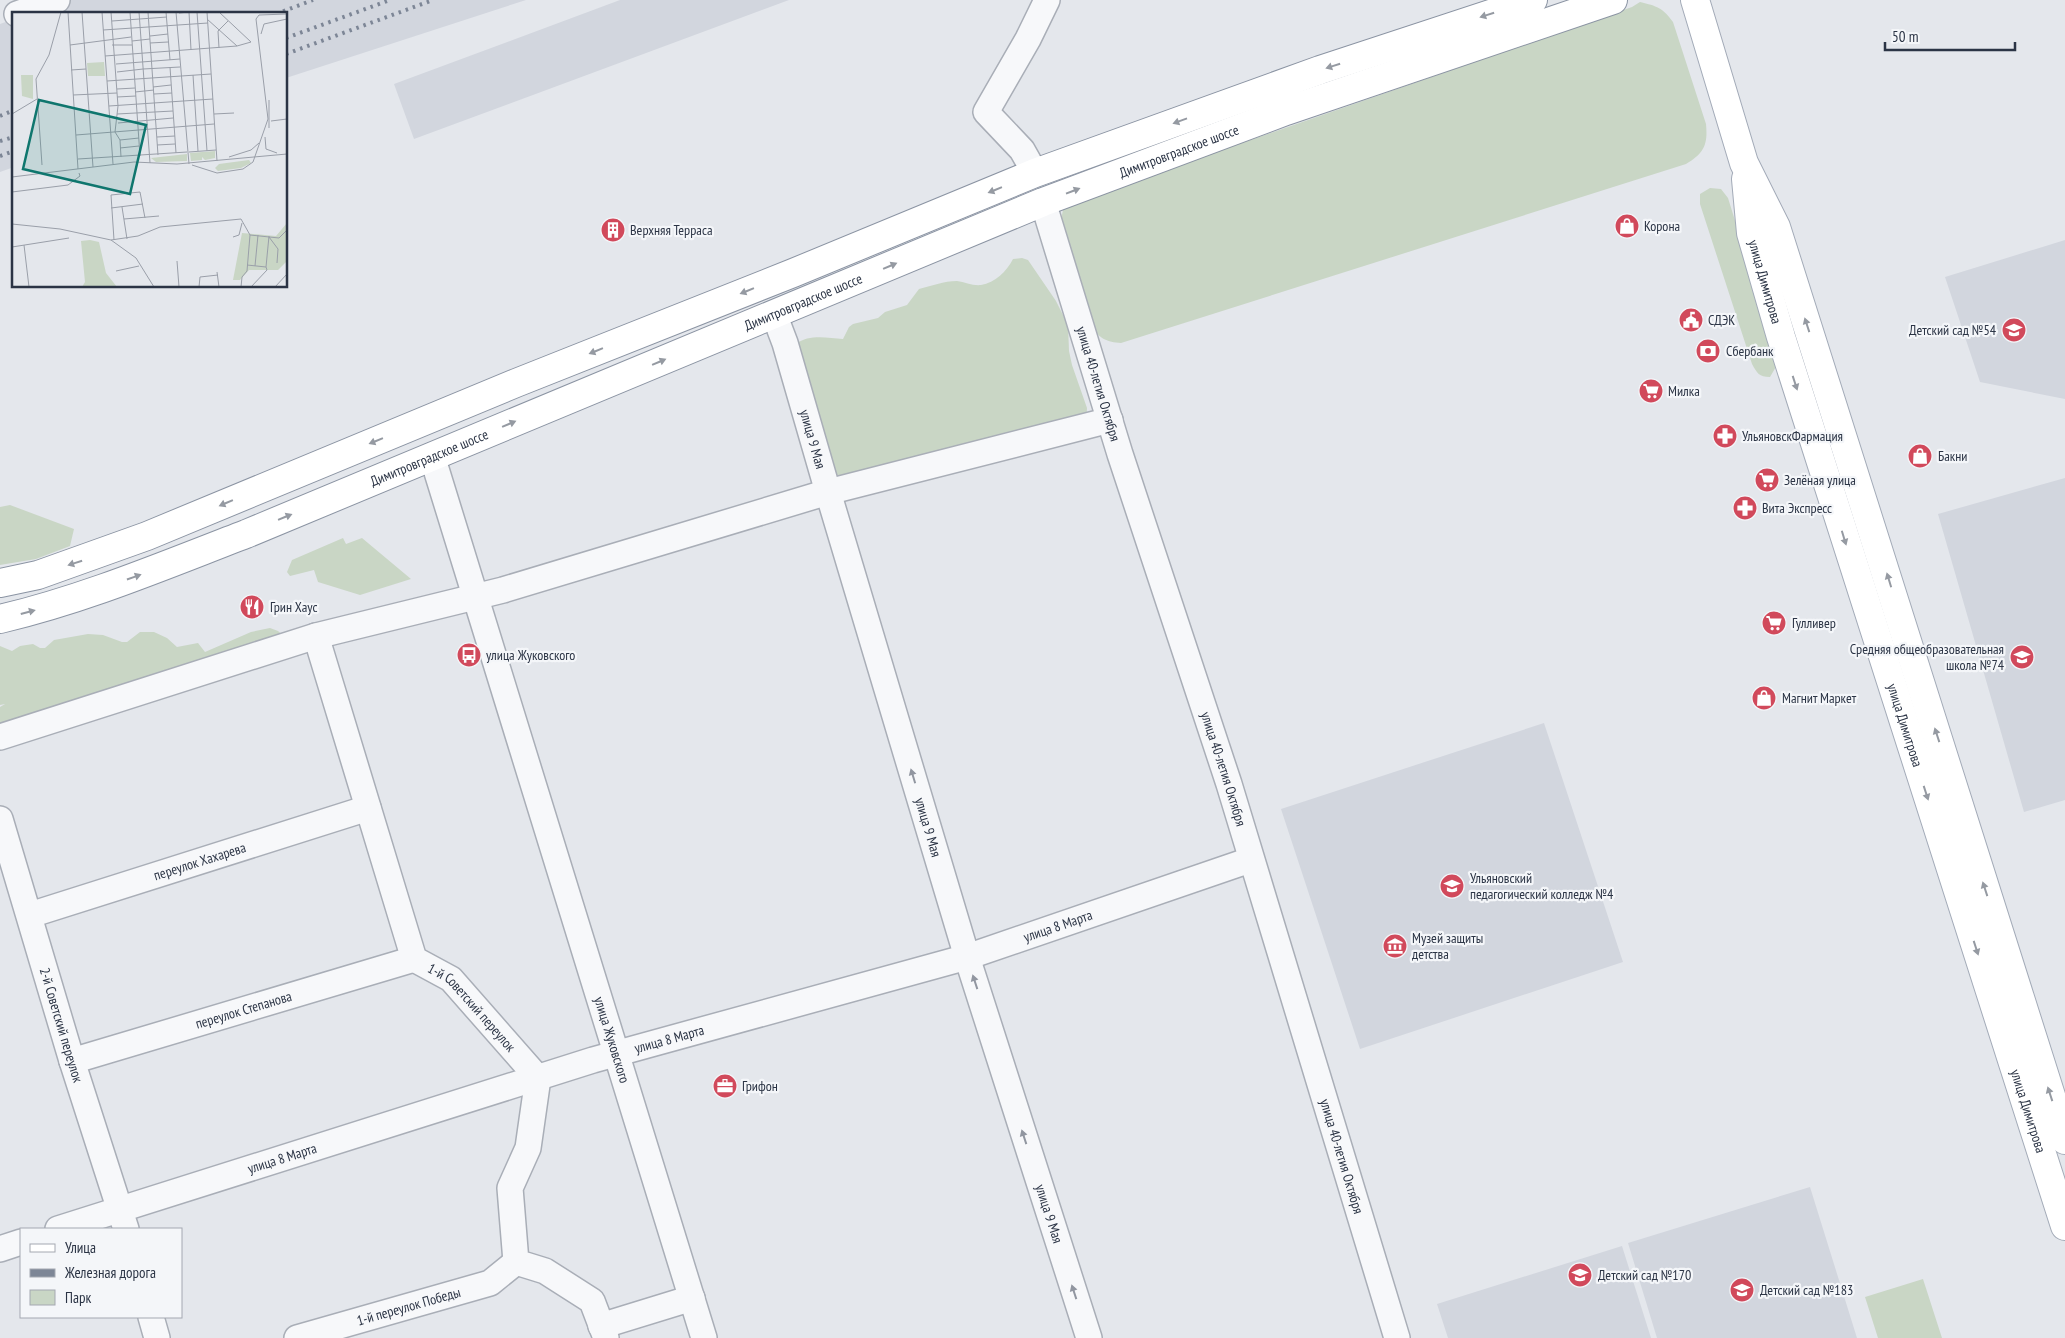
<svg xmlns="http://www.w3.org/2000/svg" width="2065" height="1338" font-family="'PT Sans Narrow',sans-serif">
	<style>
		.built { fill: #d2d6de }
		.green { fill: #c9d6c5 }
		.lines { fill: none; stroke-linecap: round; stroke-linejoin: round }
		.minor-casing { stroke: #a9aeb7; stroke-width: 28 }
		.major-casing { stroke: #a3abb8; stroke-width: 30 }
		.highway-casing { stroke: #8b94a3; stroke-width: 30 }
		.minor { stroke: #f7f8fa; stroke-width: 25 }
		.major { stroke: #fff; stroke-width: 28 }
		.highway { stroke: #fff; stroke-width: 28 }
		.rail { stroke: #7d8696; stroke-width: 4; stroke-dasharray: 2.5 5; stroke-linecap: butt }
		.oneway { fill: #959aa2 }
		.oneway2 { fill: #9196a0 }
		.labels { text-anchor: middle; stroke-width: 4.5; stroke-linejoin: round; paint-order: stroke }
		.street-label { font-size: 14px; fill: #2b3445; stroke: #f4f6f9 }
		.poi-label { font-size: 14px; fill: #2b3445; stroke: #f4f6f9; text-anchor: start }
		.inset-road { fill: none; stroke: #9a9fa9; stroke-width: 1 }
		.view { fill: #0f766e; fill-opacity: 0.15; stroke: #0f766e; stroke-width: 2.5 }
		.inset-edge { fill: none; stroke: #2b3445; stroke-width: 2.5 }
	</style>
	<rect width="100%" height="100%" fill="#e4e7ec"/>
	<path class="built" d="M65,0h461l-240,78v-64h-259z
		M620,0h169l-375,139 -20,-55z
		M14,19v148l-14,5v-148z
		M2065,240v159l-85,-17 -35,-105z
		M2065,478v322l-41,12 -86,-298z
		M1544,723l79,239 -263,87 -79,-240z
		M1810,1187l47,151h-200l-29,-95z
		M1622,1246l29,92h-203l-11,-34z"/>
	<path class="green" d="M1640,2c17,4 23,6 33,20l33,102c2,21 -2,29 -20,40l-565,179c-14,-1 -22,-4 -29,-17l-31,-106 2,-10 10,-8 559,-195z
		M1710,188l11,1 7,9 49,158v9l-7,12c-11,0 -13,-4 -18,-13l-52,-160v-10z
		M1022,258l6,2 28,41 12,24 1,26 3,14 15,43 -1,18 -238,59 -22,-21 -30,-120c13,-10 31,-6 47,-5l6,-12 4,-3 25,-6 7,-6 22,-7 12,-16c12,-3 25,-8 38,-8 8,1 16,5 24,4 14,-2 26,-14 32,-26z
		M10,505l64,24 -4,17 -34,13 -36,6v-58z
		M343,538l3,6 16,-6 49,41 -51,16 -42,-13 -4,-12 -24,6 -3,-4 5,-12z
		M270,628l8,3 7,6 -285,100v-30l5,-3 -5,1v-59l12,5 8,-5 13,-2 7,4h5l9,-8 34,-6 15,1 19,7h5l13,-10h14l13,6 10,9 21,-4 7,9 46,-20z
		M1923,1279l19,59h-64l-13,-41z"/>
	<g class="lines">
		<defs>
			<g id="minor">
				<path d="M17,14l40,-14"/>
				<path d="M1035,173l-13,-23 -36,-38 42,-73 19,-39"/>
				<path id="s1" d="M1043,202l77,252 109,330 168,554"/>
				<path id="s2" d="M774,314l11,29 43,149 139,465 122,381"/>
				<path id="s3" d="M432,456l272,882"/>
				<path id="s4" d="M316,636l98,323 37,20 87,99 -10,70 -18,40 6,74 29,9 47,30 14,37"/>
				<path d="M0,737l316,-101 187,-46 325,-98 282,-72"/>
				<path id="s5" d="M0,819l72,242 54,168"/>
				<path id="s6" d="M30,915l338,-107"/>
				<path id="s7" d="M72,1061l342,-102"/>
				<path id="s8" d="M58,1229l535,-169 374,-103 283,-97"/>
				<path d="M0,1249l21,-7"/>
				<path d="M151,1317l6,21"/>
				<path d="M601,1326l91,-28"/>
				<path id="s9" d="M297,1338l193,-55 26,-21"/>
			</g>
			<g id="major">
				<path d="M1695,0l49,163 32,64 289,913"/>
				<path id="s10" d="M1746,179l5,54 30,104 284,889"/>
			</g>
			<g id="highway">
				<path d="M0,583l38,-8 109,-39 369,-153 277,-110 242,-100 285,-103 213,-70"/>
				<path id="s11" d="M0,619c85,-20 165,-54 246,-85l797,-332 243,-91 327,-111"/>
			</g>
		</defs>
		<use href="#minor" class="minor-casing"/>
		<use href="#major" class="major-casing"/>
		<use href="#highway" class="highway-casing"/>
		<use href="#minor" class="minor"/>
		<use href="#major" class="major"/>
		<use href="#highway" class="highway"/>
		<path class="rail" d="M276,14l37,-14
			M286,38l104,-38
			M286,54l147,-54
			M0,116l14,-6
			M0,141l14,-4
			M0,156l14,-5"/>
	</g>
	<defs><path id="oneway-solid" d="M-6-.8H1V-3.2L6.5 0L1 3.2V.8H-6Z" transform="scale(1.25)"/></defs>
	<g class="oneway">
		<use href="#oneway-solid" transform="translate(1487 15) rotate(162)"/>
		<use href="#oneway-solid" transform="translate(1333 66) rotate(162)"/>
		<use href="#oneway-solid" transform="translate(1180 121) rotate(160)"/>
		<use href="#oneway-solid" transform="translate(995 190) rotate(158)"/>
		<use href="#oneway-solid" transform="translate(1073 191) rotate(-21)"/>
		<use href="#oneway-solid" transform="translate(890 266) rotate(-23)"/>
		<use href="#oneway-solid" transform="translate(747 291) rotate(158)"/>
		<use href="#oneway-solid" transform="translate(1807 325) rotate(-108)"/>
		<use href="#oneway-solid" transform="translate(596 351) rotate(158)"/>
		<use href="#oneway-solid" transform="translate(659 362) rotate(-23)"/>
		<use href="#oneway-solid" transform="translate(1795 383) rotate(72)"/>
		<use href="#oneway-solid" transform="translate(509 424) rotate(-23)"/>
		<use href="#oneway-solid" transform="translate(376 441) rotate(158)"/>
		<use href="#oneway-solid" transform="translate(226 503) rotate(157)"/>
		<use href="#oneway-solid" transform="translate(285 517) rotate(-22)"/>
		<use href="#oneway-solid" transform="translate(1844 538) rotate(73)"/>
		<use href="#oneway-solid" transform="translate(75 563) rotate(162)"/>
		<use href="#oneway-solid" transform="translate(134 577) rotate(-19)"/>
		<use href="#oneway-solid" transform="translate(1889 580) rotate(-107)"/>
		<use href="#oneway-solid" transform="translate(28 612) rotate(-15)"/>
		<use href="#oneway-solid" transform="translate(1937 735) rotate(-108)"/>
		<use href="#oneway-solid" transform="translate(1926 793) rotate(72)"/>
		<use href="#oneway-solid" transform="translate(1985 889) rotate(-108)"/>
		<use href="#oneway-solid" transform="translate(1976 948) rotate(72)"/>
		<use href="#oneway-solid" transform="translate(2050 1094) rotate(-108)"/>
	</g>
	<g class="oneway2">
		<use href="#oneway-solid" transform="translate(913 776) rotate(-107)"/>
		<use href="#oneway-solid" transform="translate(975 982) rotate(-108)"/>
		<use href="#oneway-solid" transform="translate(1024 1137) rotate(-108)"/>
		<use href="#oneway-solid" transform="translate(1074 1292) rotate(-108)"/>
	</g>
	<defs>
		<symbol id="shop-disc" viewBox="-11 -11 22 22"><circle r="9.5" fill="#d1495b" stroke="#f4f6f9"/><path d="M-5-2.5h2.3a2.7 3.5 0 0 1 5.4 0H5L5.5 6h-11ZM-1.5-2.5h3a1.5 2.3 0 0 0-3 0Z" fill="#fff"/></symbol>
		<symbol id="building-disc" viewBox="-11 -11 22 22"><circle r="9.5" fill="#d1495b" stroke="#f4f6f9"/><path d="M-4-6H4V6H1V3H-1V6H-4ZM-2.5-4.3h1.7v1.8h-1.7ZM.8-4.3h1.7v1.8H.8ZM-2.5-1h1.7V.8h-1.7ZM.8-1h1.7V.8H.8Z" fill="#fff"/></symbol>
		<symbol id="civic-disc" viewBox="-11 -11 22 22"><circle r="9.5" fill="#d1495b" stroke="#f4f6f9"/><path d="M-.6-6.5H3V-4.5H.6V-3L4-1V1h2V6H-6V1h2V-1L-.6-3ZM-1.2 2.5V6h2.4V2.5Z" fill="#fff"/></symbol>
		<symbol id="school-disc" viewBox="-11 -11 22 22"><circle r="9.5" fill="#d1495b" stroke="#f4f6f9"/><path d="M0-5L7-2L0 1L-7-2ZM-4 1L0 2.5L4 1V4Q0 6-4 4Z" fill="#fff"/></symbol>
		<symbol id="bank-disc" viewBox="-11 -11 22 22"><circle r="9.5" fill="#d1495b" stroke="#f4f6f9"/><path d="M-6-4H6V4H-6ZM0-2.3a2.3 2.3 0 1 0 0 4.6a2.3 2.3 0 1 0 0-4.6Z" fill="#fff"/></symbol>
		<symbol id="supermarket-disc" viewBox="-11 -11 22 22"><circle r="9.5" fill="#d1495b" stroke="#f4f6f9"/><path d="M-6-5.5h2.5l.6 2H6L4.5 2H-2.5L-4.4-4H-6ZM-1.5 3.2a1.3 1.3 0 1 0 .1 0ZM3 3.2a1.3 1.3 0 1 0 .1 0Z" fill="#fff"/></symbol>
		<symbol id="pharmacy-disc" viewBox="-11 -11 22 22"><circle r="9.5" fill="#d1495b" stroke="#f4f6f9"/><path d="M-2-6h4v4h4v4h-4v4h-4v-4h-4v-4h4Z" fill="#fff"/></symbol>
		<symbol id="restaurant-disc" viewBox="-11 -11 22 22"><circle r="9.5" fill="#d1495b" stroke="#f4f6f9"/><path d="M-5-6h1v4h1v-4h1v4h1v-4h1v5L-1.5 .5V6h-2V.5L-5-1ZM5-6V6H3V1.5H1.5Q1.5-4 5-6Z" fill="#fff"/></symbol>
		<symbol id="bus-disc" viewBox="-11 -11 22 22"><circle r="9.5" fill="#d1495b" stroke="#f4f6f9"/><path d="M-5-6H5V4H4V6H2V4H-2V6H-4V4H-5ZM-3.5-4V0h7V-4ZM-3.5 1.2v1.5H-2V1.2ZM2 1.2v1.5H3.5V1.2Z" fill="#fff"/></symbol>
		<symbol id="university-disc" viewBox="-11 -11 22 22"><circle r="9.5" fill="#d1495b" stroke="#f4f6f9"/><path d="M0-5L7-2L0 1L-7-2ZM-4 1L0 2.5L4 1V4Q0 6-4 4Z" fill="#fff"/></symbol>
		<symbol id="museum-disc" viewBox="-11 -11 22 22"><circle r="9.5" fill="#d1495b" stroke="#f4f6f9"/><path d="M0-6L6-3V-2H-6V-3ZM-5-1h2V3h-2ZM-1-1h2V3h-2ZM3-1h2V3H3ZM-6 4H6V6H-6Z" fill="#fff"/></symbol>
		<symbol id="office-disc" viewBox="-11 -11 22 22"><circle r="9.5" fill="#d1495b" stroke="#f4f6f9"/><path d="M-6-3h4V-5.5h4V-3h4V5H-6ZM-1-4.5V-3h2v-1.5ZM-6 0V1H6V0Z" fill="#fff"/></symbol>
	</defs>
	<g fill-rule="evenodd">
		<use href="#shop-disc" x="1613" y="212" width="28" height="28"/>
		<use href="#building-disc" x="599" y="216" width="28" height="28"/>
		<use href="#civic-disc" x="1677" y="306" width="28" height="28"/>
		<use href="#school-disc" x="2000" y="316" width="28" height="28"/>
		<use href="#bank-disc" x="1694" y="337" width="28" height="28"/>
		<use href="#supermarket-disc" x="1637" y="377" width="28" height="28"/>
		<use href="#pharmacy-disc" x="1711" y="422" width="28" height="28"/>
		<use href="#shop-disc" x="1906" y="442" width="28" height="28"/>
		<use href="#supermarket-disc" x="1753" y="466" width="28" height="28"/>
		<use href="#pharmacy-disc" x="1731" y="494" width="28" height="28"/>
		<use href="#restaurant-disc" x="238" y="593" width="28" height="28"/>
		<use href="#supermarket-disc" x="1760" y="609" width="28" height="28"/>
		<use href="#bus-disc" x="455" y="641" width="28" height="28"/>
		<use href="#school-disc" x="2008" y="643" width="28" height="28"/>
		<use href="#shop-disc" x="1750" y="684" width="28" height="28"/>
		<use href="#university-disc" x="1438" y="872" width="28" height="28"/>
		<use href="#museum-disc" x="1381" y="932" width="28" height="28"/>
		<use href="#office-disc" x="711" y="1072" width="28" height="28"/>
		<use href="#school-disc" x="1566" y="1261" width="28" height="28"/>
		<use href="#school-disc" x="1728" y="1276" width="28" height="28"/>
	</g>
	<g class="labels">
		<g class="street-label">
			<text dy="5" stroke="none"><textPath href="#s11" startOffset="1269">Димитровградское шоссе</textPath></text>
			<text dy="5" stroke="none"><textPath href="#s10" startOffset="105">улица Димитрова</textPath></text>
			<text dy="5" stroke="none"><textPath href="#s11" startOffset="864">Димитровградское шоссе</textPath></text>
			<text dy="5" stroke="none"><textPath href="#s1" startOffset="190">улица 40-летия Октября</textPath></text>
			<text dy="5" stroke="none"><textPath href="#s2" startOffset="131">улица 9 Мая</textPath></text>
			<text dy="5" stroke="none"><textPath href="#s11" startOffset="459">Димитровградское шоссе</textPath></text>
			<text dy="5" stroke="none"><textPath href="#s10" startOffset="570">улица Димитрова</textPath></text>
			<text dy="5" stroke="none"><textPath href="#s1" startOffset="595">улица 40-летия Октября</textPath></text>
			<text dy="5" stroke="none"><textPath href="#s2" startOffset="536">улица 9 Мая</textPath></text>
			<text dy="5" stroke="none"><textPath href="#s6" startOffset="178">переулок Хахарева</textPath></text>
			<text dy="5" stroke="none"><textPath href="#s8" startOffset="1045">улица 8 Марта</textPath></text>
			<text dy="5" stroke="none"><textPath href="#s4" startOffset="414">1-й Советский переулок</textPath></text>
			<text dy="5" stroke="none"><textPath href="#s7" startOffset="179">переулок Степанова</textPath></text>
			<text dy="5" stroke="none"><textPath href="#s5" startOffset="215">2-й Советский переулок</textPath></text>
			<text dy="5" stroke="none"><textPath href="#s8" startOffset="640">улица 8 Марта</textPath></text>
			<text dy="5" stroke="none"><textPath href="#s3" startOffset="611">улица Жуковского</textPath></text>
			<text dy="5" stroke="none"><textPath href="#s10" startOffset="975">улица Димитрова</textPath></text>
			<text dy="5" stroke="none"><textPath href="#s1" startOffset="1000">улица 40-летия Октября</textPath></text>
			<text dy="5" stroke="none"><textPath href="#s8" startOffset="235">улица 8 Марта</textPath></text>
			<text dy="5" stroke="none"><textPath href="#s2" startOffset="941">улица 9 Мая</textPath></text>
			<text dy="5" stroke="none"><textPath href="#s9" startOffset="116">1-й переулок Победы</textPath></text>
		</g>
		<g class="poi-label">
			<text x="1644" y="231">Корона</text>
			<text x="630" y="235">Верхняя Терраса</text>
			<text x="1708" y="325">СДЭК</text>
			<text x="1996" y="335" text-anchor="end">Детский сад №54</text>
			<text x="1726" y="356">Сбербанк</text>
			<text x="1668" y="396">Милка</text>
			<text x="1742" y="441">УльяновскФармация</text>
			<text x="1938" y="461">Бакни</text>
			<text x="1784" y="485">Зелёная улица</text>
			<text x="1762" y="513">Вита Экспресс</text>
			<text x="270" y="612">Грин Хаус</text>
			<text x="1792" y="628">Гулливер</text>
			<text x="2004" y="654" text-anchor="end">Средняя общеобразовательная<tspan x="2004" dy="16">школа №74</tspan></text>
			<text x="486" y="660">улица Жуковского</text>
			<text x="1782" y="703">Магнит Маркет</text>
			<text x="1470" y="883">Ульяновский<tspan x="1470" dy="16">педагогический колледж №4</tspan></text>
			<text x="1412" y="943">Музей защиты<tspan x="1412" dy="16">детства</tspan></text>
			<text x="742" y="1091">Грифон</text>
			<text x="1598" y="1280">Детский сад №170</text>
			<text x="1760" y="1295">Детский сад №183</text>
		</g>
	</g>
	<g transform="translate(12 12)">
		<rect width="275" height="275" fill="#e4e7ec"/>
		<path d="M92,50l1,14h-17l-1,-13zM9,63h12v24l-11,-3zM203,139v7l-10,2 -3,-3v3l-11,1 -1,-8zM175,142v7l-31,1 -5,-4zM237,148l2,3 -10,5 -23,3 -3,-3 4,-4zM275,211v38l-9,9h-29l-9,10h-7l9,-47 34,3zM78,228l9,2 7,31 11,14h-35l3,-5 -4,-41z" fill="#c9d6c5"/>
		<path class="inset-road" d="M56,0l10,157M70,0l11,155M90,0l11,152M99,0l7,94 -3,26 5,8 1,17M118,0l10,144M127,0l11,151M136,0l10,143M154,0l4,48M164,0l13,152M185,0l10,139M195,0l10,149M167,1l10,-1 2,38M195,7l30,27M100,9l55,-4M91,18l105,-7M249,22l3,-10 23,-5M138,24l18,-2M120,29l18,-2M138,31l18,-1M58,33l61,-8M100,33h20M207,36l-1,-17 10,-10M93,44l132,-10 14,-4 -32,-30M104,52l64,-5M158,55l6,86M131,57l37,-2M59,58l15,-1M105,60l26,-3M181,63l5,76M95,69l104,-7M141,75l18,-2M105,77l18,-1M123,80l19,-2M142,82l18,-1M61,83l44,-2M105,85l19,-1M97,94l104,-7M0,102l25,-15M105,102l56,-3M202,102l20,-1M259,109l16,-2M106,111l55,-5M257,116v-28M64,123l138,-11M145,125l18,-1M253,125l1,12 11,4M108,128l19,-2M145,133l18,-1M108,136l19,-2M177,140l27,-2M217,145l22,-7 8,-7M66,147l109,-7M30,153l-6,-86 13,-24 12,-43M180,153l25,8 26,-4 10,-7 15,-43 -12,-100 3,-4 28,-1M0,165l122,-15 43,2 110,-10M56,173l12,-9 -1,-3M0,180l56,-7M110,195l5,32M99,196l32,-4M112,207l35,-3M0,212l48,5 51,11 27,-4 22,-9 81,-8 9,16 29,3 8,-8M221,225l6,-2 3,-12M257,225l9,12 -1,14M99,228l25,18 18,29M102,228l-3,-45 29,-3 5,26M12,233l5,42M0,235l57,-9M165,249l2,26M235,253l19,2 1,3 -16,17M243,254l3,-31M254,255l3,-31M104,259l23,-5M205,260l2,15M187,275l1,-10 18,-2M229,275l1,-10 5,-6 3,-36M263,275l12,-13"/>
		<path class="view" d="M27,88l107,25 -16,69 -107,-25z"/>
		<rect width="275" height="275" class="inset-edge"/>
	</g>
	<rect x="20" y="1228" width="162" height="90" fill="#f4f6f9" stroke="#a4a8b1"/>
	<rect x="30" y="1244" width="25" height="8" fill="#ffffff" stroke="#a4a8b1"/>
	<text x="65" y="1253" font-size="15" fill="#2b3445">Улица</text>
	<rect x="30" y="1269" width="25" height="8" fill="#7d8696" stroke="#a4a8b1"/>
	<text x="65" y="1278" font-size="15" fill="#2b3445">Железная дорога</text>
	<rect x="30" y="1290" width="25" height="15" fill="#c9d6c5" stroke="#a4a8b1"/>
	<text x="65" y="1303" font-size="15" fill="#2b3445">Парк</text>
	<path d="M1885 42v8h130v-8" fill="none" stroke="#2b3445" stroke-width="2.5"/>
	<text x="1892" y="42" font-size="15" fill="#2b3445" stroke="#f4f6f9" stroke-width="4" paint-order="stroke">50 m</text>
</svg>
